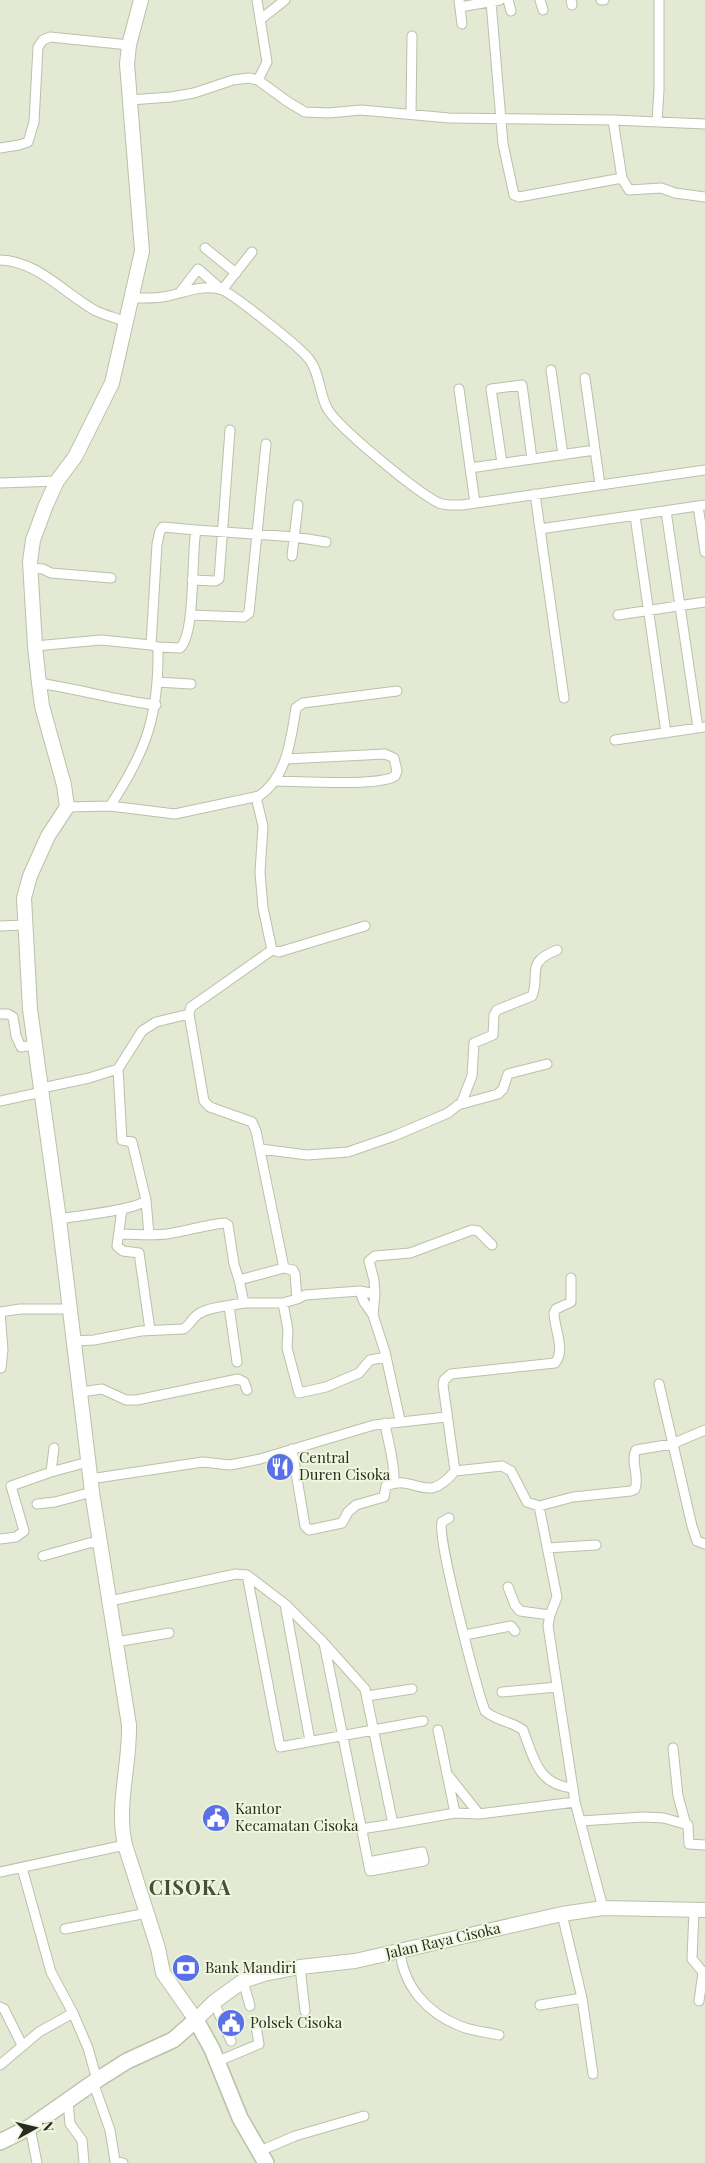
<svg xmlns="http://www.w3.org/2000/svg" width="705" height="2163" font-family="'Playfair Display',serif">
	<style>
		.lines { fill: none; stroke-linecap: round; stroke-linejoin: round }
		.street-casing { stroke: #bac1ab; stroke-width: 11 }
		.secondary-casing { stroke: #bac1ab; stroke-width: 16 }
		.primary-casing { stroke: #bac1ab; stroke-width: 18 }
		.street { stroke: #fff; stroke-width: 9 }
		.secondary { stroke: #fff; stroke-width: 14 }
		.primary { stroke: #fff; stroke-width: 15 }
		.labels { text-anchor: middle; stroke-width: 4; stroke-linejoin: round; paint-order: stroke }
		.poi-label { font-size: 15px; fill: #2a2c23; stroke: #f0f7df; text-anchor: start }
		.street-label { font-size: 15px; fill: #2a2c23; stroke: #f0f7df }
		.district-label { font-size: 20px; font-weight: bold; letter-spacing: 1px; fill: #484e3a; stroke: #f0f7df }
	</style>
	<rect width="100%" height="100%" fill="#e3e9d2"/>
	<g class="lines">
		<defs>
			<path id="street" d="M257,0l10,62 -9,18
				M459,0l3,24
				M508,0l3,11
				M540,0l3,10
				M571,0l1,5
				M601,0h3
				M491,2l12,142 11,51 5,2 103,-19
				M460,7l40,-7
				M261,19l24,-19
				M130,100l41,-3 23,-4 39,-13 16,-2 9,2 30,22 17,10 23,1 33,-3 88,8 164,2 92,4
				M411,114l1,-78
				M613,120l9,58 7,12 32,-2 14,5 30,4
				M657,122l2,-32v-90
				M0,148l19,-3 9,-3 6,-20 4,-75 5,-7 7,-3 79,8
				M205,248l31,25
				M0,260c38,1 65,34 96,51 9,4 20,7 30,11
				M181,291l17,-22 24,21 30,-38
				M130,298c13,0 26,1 38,-2 18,-4 32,-11 52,-7 11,3 81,59 89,70 11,14 10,34 18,49 10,19 91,85 112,95 7,3 15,2 23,2l243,-35
				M551,370l12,85
				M585,378l15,107
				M459,389l16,114
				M502,463l-11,-74 31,-4 10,74
				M470,468l125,-18
				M0,483l57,-2
				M535,494l29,204
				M698,506l7,46
				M666,511l32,217
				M635,516l31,217
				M163,527l33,3c-5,25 0,103 -16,118l-22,-1 -7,-2 6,-101 3,-13z
				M540,529l165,-24
				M196,530l99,7 31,5
				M292,556l6,-51
				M31,568l12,1 8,4 60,5
				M192,580l23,1 4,-2 11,-149
				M190,615l54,2 5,-4 17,-169
				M618,615l87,-13
				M35,646l66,-6 50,5
				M157,682l34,2
				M39,683c39,6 77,17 117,22
				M615,740l90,-13
				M274,781c22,0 105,6 121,-5l2,-5 -3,-13 -9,-4 -99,5
				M256,797l7,29 -3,46 3,36 9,42 -81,57 -2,7 15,87 6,6 42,15 4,9 28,137 9,2 2,4 2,25 8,-4 55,-4 15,3 -1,-14 -5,-19 6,-5 35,-3 62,-23 6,1 14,14
				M110,806l65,8 84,-18c28,-19 32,-57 37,-88l7,-5 94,-12
				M67,807l43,-1c37,-56 49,-91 48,-159
				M0,926l25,-1
				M272,950l7,2 86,-26
				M0,1014h8l5,3 3,19 5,11 14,-2
				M42,1088l47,-10 29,-9 24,-38 14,-9 33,-8
				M0,1101l42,-9
				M461,1104l11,-28 2,-33 19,-8 1,-20 3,-5 35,-14c9,-22 -8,-33 25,-46
				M261,1149l46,6 41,-3 46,-16 54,-23 10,-8 40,-11 5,-5 5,-15 39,-10
				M146,1200l3,35
				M122,1209l-5,37 6,5 16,2 11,77
				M59,1219c16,-3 79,-9 87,-19l-14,-58 -10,-2 -4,-71
				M119,1234c16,0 32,2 48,0 20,-3 38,-9 58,-11l3,2 6,39 5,16 45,-12
				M239,1280l5,23h39l14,-4
				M360,1291l4,11 9,13
				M375,1294l-2,21 12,37 15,68
				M283,1303l5,27 -1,18 12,45 27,-6 33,-14 11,-13 16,-3
				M229,1306l8,56
				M0,1312l20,-3h49
				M0,1312l3,38 -2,18
				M74,1341l20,-1 47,-9 42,-2c8,-4 9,-12 17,-16 12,-7 30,-7 44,-10
				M659,1384l33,142 5,15 8,3
				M81,1392l21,-3 24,11h11l101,-21 6,3 3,8
				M385,1423c3,20 10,39 9,59
				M292,1449l13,77 4,4 33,-7 6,-11 8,-7 28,-8 2,-11c31,-13 39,21 69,-15
				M51,1472l3,-24
				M90,1479l113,-17 27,3 30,-6 114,-34 72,-8
				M37,1504l18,-2 37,-10
				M539,1506l-12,-4 -16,-31 -9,-5 -47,5 -12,-86 1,-5 7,-6 104,-11c11,-13 -1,-35 -1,-50l2,-4 15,-7v-24
				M449,1518l-7,4c-6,13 35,167 43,189 11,10 26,10 38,19 11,29 15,55 50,58
				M0,1539l16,-2 8,-6 -13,-45 40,-14 37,-10
				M547,1548l49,-3
				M43,1556l46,-13 11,-1
				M247,1575l33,172 143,-26
				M508,1587l7,18 5,6 30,4
				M110,1601l126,-27 11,1 38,29 38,38 42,47 28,135 62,-11 24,1 96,-12
				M285,1604l25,137
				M465,1635l46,-9 4,5
				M116,1642l53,-9
				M324,1643l46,228 54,-10 -2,-9 -54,10
				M502,1692l55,-5
				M367,1696l45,-7
				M438,1730l17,83
				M673,1748l5,48 8,29
				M448,1775l31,39
				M580,1821l63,-4 21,1 24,7 1,19 16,1
				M361,1829l32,-5
				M22,1868l29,104 22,41 15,35 9,32
				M0,1872l125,-27
				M603,1908l-28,-106 -27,-176 2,-11 7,-18 -18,-91 34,-9 58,-6 4,-2c5,-13 -5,-27 1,-39l36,-6 33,-14
				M694,1910l-2,49 11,13 -4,29
				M65,1929l82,-16
				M400,1950c3,36 27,63 60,76 12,5 26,6 39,9
				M300,1967l5,44
				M243,1981l7,25
				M582,1998l11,76
				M214,2002l17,39
				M540,2005l42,-7 -20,-84
				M0,2007l4,2 18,36
				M216,2062l43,-18 -4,-23
				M0,2065l39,-33 34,-19
				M93,2082l17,48 5,31 8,2
				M68,2101l2,23 12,16 2,23
				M30,2127l7,36
				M260,2151l35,-15 69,-20"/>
			<path id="secondary" d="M141,0l-12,45 -2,19 15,187 -30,132 -37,74 -18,24 -11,24 -13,35 -3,22 5,84 4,37 3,23 22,79 3,22 -19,29 -18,40 -6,22 6,111 29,210 33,273 37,233c1,41 -13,80 -4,120l33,103 5,25 33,47 18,-18 29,-21 21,-7 36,-7 55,-6 207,-47 41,-6 102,2"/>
			<path id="primary" d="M0,2142l30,-15 67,-47 30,-19 46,-21 23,-20 16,29 28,69 26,45"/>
		</defs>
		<use href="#street" class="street-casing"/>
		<use href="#secondary" class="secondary-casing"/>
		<use href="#primary" class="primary-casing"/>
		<use href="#street" class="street"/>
		<use href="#secondary" class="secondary"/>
		<use href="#primary" class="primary"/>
	</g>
	<defs>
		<symbol id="restaurant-disc" viewBox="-11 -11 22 22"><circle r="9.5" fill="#5970e7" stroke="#f0f7df"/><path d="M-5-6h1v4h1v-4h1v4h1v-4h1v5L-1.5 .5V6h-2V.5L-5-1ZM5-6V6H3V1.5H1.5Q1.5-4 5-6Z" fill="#fff"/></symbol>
		<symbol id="civic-disc" viewBox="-11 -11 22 22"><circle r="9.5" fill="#5970e7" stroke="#f0f7df"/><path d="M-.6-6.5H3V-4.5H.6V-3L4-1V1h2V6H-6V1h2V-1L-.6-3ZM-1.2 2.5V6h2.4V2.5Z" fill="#fff"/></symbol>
		<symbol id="bank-disc" viewBox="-11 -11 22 22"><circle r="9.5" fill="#5970e7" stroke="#f0f7df"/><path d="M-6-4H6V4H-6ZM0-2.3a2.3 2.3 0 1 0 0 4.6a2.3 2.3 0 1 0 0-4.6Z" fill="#fff"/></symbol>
	</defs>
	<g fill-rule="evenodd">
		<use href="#restaurant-disc" x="264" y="1451" width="32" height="32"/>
		<use href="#civic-disc" x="200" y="1802" width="32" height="32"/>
		<use href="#bank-disc" x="170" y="1952" width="32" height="32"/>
		<use href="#civic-disc" x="215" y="2007" width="32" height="32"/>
	</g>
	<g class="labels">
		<g class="poi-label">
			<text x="299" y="1463">Central<tspan x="299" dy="17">Duren Cisoka</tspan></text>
			<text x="235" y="1814">Kantor<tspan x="235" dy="17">Kecamatan Cisoka</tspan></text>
			<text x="205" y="1973">Bank Mandiri</text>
			<text x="250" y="2028">Polsek Cisoka</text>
		</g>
		<g class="street-label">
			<text transform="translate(443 1941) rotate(-13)" y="5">Jalan Raya Cisoka</text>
		</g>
		<g class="district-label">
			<text x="190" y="1895">CISOKA</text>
		</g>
	</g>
	<g transform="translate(35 2128) rotate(82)" stroke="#f0f7df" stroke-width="4" paint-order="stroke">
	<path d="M0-4L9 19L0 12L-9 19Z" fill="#2a2c23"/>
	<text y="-8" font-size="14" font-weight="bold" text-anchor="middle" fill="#2a2c23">N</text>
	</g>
</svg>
